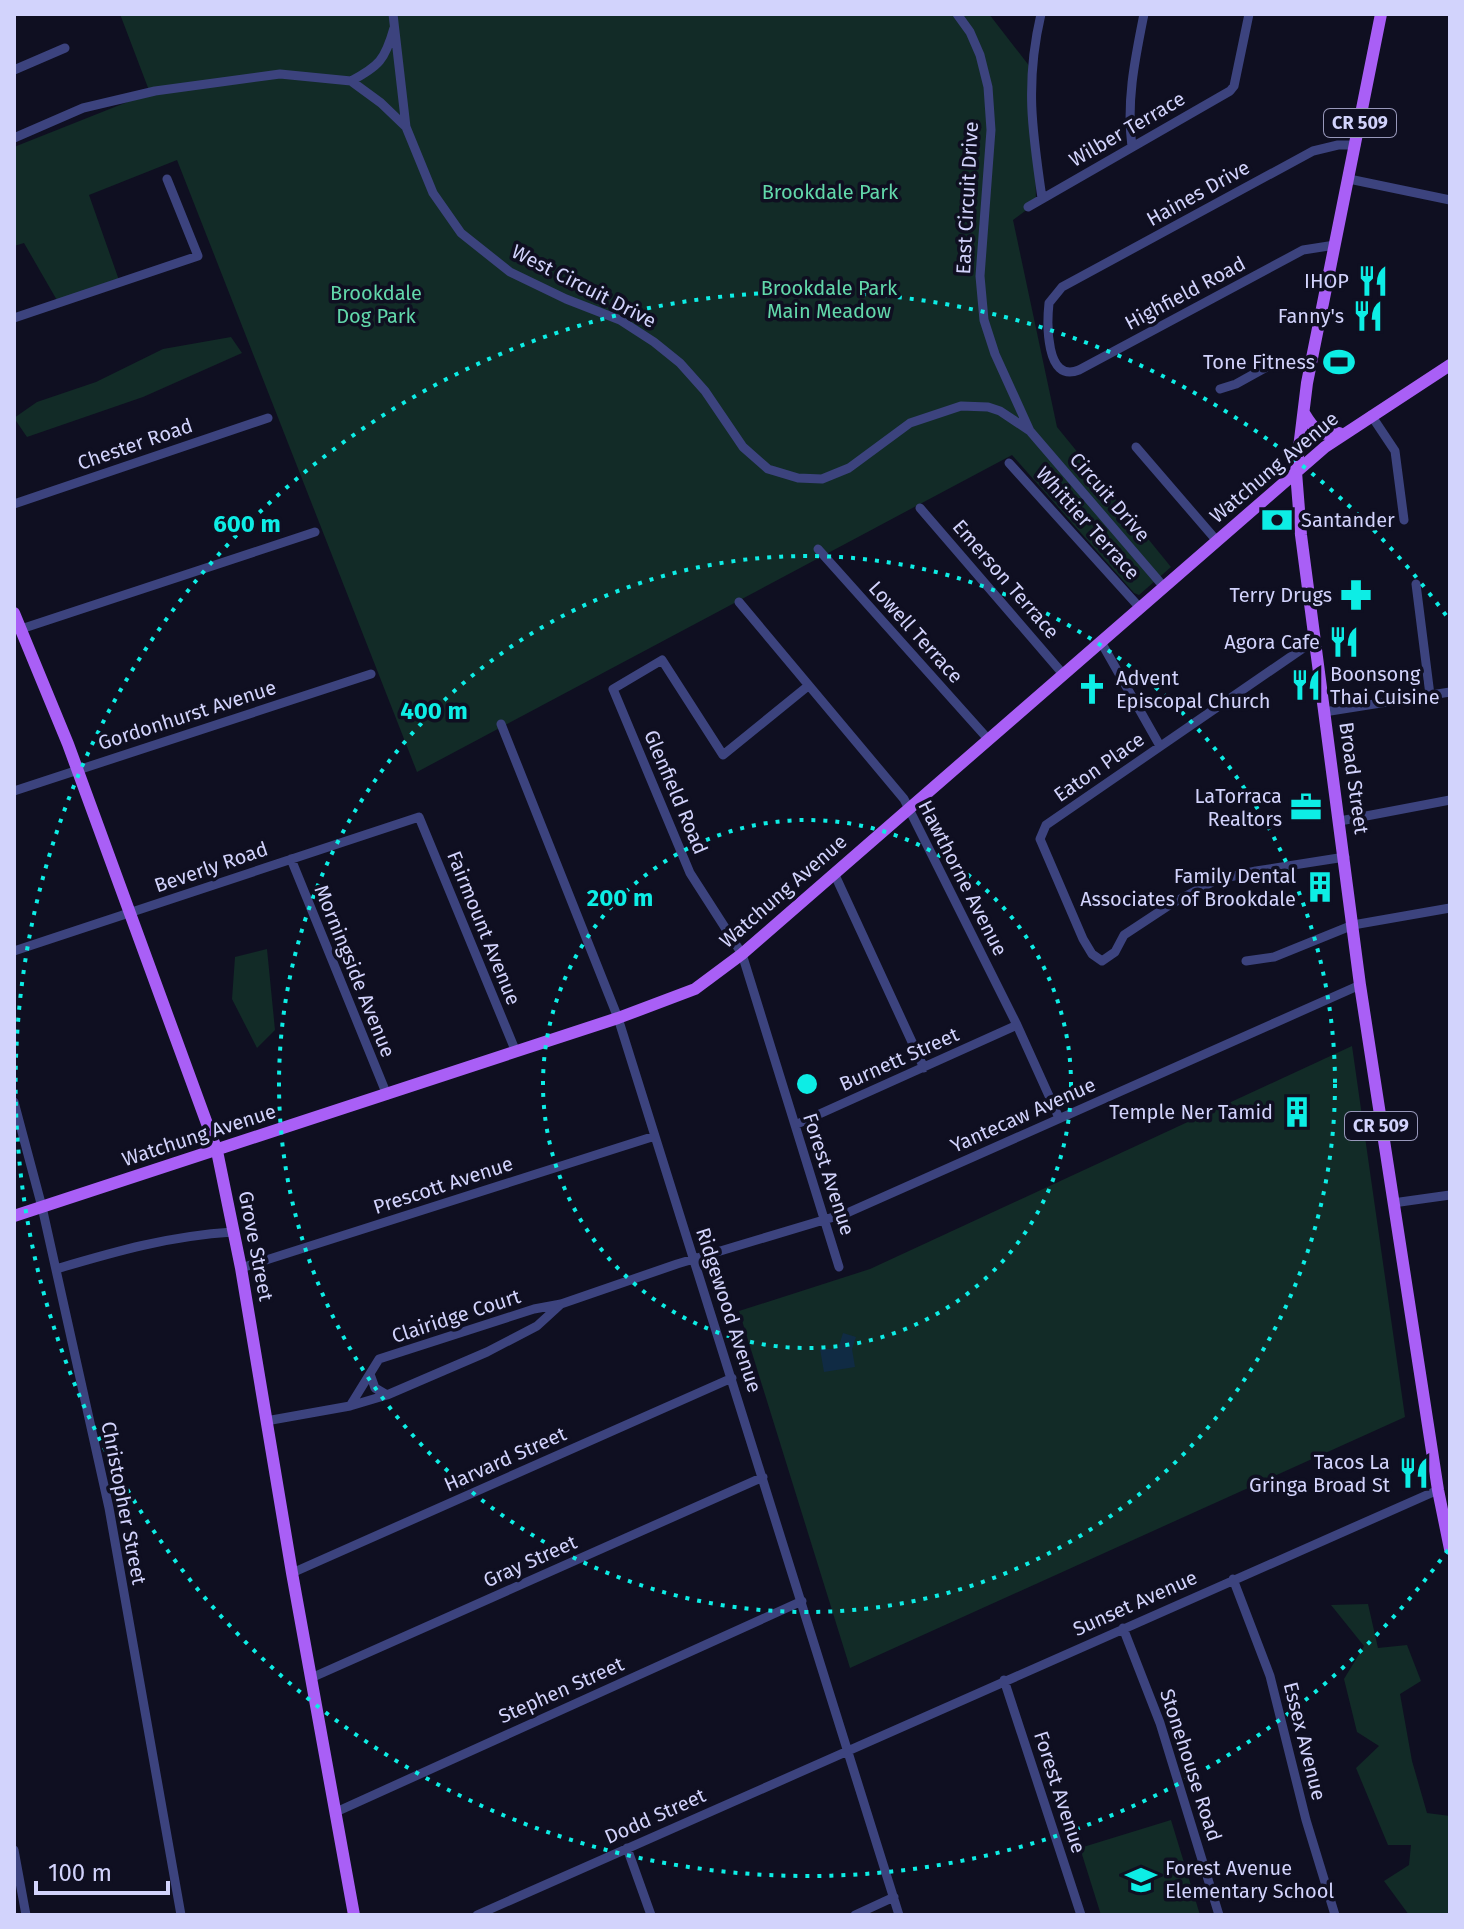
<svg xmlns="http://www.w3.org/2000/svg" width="1464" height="1929" font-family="'Fira Sans',sans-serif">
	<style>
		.green { fill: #122b27 }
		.water { fill: #102b44 }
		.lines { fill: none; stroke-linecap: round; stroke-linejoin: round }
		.minor { stroke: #3c437e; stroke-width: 9 }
		.major { stroke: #a95ff6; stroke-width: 12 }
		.ring { fill: none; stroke: #0dede5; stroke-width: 4; stroke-dasharray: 4 8 }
		.labels { text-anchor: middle; stroke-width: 7; stroke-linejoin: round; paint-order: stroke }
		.shield { fill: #0f0f21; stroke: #9898ba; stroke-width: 2 }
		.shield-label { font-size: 18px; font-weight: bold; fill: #d2d3fc }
		.street-label { font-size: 20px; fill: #d2d3fc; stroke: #0f0f21 }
		.park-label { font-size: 20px; fill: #62d8ab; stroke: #0f0f21 }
		.poi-label { font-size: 20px; fill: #d2d3fc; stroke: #0f0f21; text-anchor: end }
		.centre { fill: #0dede5; stroke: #0f0f21; stroke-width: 4 }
		.ring-label { font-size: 24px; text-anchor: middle; font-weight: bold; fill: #0dede5; stroke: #0f0f21; stroke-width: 7; stroke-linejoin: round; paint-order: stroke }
	</style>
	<rect width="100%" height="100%" fill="#0f0f21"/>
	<path class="green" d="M120,14h869l45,58 2,131 -23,17 44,207 114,140 -32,28 -5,-2 -122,-138 -595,317 -240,-612 -88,35 31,88 -62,19 -34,-59 -10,3v-99l136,-54z
		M231,337l11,16 -99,44 -116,40 -13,-19 23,-16 59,-20 67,-33z
		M267,949l8,81 -18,18 -25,-49 3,-42z
		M1352,1046l53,371 -555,251 -111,-357 131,-42z
		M1368,1604l10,44 29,-3 14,36 -21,13 12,67 15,52 23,3v99h-41l-25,-34 25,-16 2,-20h-23l-32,-77 23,-22 -22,-14 -13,-53 20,-33 -33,-41z
		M1171,1820l29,95h-99l-21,-67z"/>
	<path class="water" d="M843,1333l13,4 -4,12 3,18 -31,5 -4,-23h18z"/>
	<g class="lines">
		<path class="minor" d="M393,14l13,113 27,66 28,40 49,39 56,27 54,21 34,22 26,21 25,28 38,56 25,22 30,9 24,1 27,-11 61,-45 51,-17 27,1 12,4 30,20
			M957,14l13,18 10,23 8,32 3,43 -11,146 4,44 11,34 35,77 134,156
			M1041,14c-16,68 -9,116 1,184
			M14,70l51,-22
			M351,81c28,-15 34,-21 43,-53
			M14,138l69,-30 72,-17 125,-17 71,7 30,22 25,24
			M1132,147c-6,-46 3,-88 12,-133
			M1349,179l101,21
			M1028,207l202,-116 4,-5 15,-72
			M1335,245l-32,5 -224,120c-34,14 -32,-48 -30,-67l13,-16 251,-136 25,-6h18
			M14,318l184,-62 -31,-77
			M1220,389l16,-5 36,-20 39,-2
			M1371,415l24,36 9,69
			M1136,447l81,94
			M1009,463l131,145
			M14,504l254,-86
			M920,508l143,166
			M818,549l170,190
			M1416,584l14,111
			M739,602l165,197 113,226 42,93
			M21,629l294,-97
			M1315,640l-269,185 -6,14 43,100 9,15 10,7 13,-9 9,-17 47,-31 45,-24 40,-9 89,-14
			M1101,642l59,104
			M808,686l-85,69 -61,-95 -49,29 77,184 52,81 97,313
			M1324,712l126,-20
			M501,724l117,294 281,897
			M14,791l357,-117
			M1340,821l110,-21
			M291,859l96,236
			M834,873l90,195
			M14,951l405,-134 97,235
			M1246,961l28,-4 79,-32 97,-17
			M14,1102l28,105 67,301 72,407
			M795,1125l222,-100
			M1393,1203l57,-8
			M241,1268l414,-132
			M56,1269c61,-18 113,-33 177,-37
			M370,1374l5,14 12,7
			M350,1406l29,-47 155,-50 27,-5 116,-40 170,-51 513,-228
			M266,1421l84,-15 37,-11 100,-43 50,-26 24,-22
			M292,1573l440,-195
			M1233,1579l37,97 36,144 29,95
			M1123,1628l37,95 59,192
			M311,1678l452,-201
			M1004,1680l77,235
			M336,1812l466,-211
			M627,1848l24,67
			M14,1850l12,65
			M477,1915l961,-425
			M855,1915l39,-18"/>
		<path class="major" d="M1381,14l-74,369 -11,89 5,63 59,450 78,505 12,59
			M1304,413c9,15 16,25 35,20
			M14,613l54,131 149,407 24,117 51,305 62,342
			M14,1216l604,-198 77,-29 47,-35 583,-507 125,-82"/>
	</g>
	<g class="ring">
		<circle cx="807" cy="1084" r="264"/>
		<circle cx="807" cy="1084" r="528"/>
		<path d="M1448 1550A792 792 0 1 1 1448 618"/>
	</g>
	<defs>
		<symbol id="restaurant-bare" viewBox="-9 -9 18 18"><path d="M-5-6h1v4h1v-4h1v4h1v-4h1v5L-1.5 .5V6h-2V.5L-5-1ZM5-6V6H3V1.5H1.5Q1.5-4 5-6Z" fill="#0dede5" stroke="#0f0f21" stroke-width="2.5" paint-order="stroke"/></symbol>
		<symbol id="stadium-bare" viewBox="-9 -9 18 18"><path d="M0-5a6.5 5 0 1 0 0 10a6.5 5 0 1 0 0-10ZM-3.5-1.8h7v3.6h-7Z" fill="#0dede5" stroke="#0f0f21" stroke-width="2.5" paint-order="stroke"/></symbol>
		<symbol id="bank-bare" viewBox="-9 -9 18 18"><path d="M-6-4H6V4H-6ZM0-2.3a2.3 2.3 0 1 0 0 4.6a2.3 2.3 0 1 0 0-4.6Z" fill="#0dede5" stroke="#0f0f21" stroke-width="2.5" paint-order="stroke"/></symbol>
		<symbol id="pharmacy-bare" viewBox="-9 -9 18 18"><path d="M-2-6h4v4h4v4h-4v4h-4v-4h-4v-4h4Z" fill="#0dede5" stroke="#0f0f21" stroke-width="2.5" paint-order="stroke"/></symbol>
		<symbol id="church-bare" viewBox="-9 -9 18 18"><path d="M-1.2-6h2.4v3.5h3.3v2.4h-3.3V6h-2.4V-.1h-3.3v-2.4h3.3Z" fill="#0dede5" stroke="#0f0f21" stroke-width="2.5" paint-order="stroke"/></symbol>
		<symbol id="office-bare" viewBox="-9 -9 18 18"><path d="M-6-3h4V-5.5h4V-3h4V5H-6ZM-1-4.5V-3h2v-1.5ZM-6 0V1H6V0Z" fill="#0dede5" stroke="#0f0f21" stroke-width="2.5" paint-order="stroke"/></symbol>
		<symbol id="building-bare" viewBox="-9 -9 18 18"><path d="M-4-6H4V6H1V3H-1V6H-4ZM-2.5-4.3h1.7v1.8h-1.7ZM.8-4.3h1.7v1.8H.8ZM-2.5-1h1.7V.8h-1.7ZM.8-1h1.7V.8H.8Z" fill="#0dede5" stroke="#0f0f21" stroke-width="2.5" paint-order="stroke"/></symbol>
		<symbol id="school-bare" viewBox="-9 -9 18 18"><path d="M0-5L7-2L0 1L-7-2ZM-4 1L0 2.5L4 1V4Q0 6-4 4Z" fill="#0dede5" stroke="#0f0f21" stroke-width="2.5" paint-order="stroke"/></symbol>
	</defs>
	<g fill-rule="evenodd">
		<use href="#restaurant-bare" x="1351" y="259" width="44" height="44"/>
		<use href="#restaurant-bare" x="1346" y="294" width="44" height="44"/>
		<use href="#stadium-bare" x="1317" y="340" width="44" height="44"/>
		<use href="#bank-bare" x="1255" y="498" width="44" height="44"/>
		<use href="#pharmacy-bare" x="1334" y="573" width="44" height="44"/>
		<use href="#restaurant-bare" x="1322" y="620" width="44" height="44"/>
		<use href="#restaurant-bare" x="1284" y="663" width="44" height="44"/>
		<use href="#church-bare" x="1070" y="667" width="44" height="44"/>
		<use href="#office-bare" x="1284" y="785" width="44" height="44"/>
		<use href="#building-bare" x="1298" y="865" width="44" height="44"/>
		<use href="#building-bare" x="1275" y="1090" width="44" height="44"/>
		<use href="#restaurant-bare" x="1392" y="1451" width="44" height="44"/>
		<use href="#school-bare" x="1119" y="1858" width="44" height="44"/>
	</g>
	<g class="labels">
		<g class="shield">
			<rect x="1324" y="109" width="72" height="28" rx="6"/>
			<rect x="1345" y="1112" width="72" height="28" rx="6"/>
		</g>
		<g class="shield-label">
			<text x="1360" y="129">CR 509</text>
			<text x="1381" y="1132">CR 509</text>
		</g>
		<g class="street-label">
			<text transform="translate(1127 129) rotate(-30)" y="7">Wilber Terrace</text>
			<text transform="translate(1198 193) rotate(-29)" y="7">Haines Drive</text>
			<text transform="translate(967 198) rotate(-87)" y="7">East Circuit Drive</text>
			<text transform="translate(584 286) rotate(27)" y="7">West Circuit Drive</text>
			<text transform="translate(1185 293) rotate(-28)" y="7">Highfield Road</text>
			<text transform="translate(135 444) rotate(-19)" y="7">Chester Road</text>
			<text transform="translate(1274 467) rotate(-40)" y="7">Watchung Avenue</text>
			<text transform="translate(1110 497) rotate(49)" y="7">Circuit Drive</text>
			<text transform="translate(1088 523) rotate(48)" y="7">Whittier Terrace</text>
			<text transform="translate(1006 579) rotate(49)" y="7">Emerson Terrace</text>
			<text transform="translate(916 632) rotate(48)" y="7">Lowell Terrace</text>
			<text transform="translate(187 715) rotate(-18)" y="7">Gordonhurst Avenue</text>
			<text transform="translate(1099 767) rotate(-35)" y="7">Eaton Place</text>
			<text transform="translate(1354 778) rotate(82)" y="7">Broad Street</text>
			<text transform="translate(676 792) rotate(67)" y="7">Glenfield Road</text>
			<text transform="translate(211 867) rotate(-19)" y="7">Beverly Road</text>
			<text transform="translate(963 878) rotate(63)" y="7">Hawthorne Avenue</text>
			<text transform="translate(783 891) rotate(-41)" y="7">Watchung Avenue</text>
			<text transform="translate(484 928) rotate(68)" y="7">Fairmount Avenue</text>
			<text transform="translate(355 971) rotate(68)" y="7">Morningside Avenue</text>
			<text transform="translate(899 1059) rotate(-24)" y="7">Burnett Street</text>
			<text transform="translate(1023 1115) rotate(-24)" y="7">Yantecaw Avenue</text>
			<text transform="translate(199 1135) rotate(-18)" y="7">Watchung Avenue</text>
			<text transform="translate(829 1174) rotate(72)" y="7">Forest Avenue</text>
			<text transform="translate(443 1185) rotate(-18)" y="7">Prescott Avenue</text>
			<text transform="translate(256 1246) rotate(79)" y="7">Grove Street</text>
			<text transform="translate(729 1310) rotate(72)" y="7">Ridgewood Avenue</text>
			<text transform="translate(456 1316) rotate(-18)" y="7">Clairidge Court</text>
			<text transform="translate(505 1459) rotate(-24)" y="7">Harvard Street</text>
			<text transform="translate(124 1503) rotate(79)" y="7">Christopher Street</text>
			<text transform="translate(530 1561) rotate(-24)" y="7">Gray Street</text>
			<text transform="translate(1135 1603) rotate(-24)" y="7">Sunset Avenue</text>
			<text transform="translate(561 1690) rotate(-24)" y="7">Stephen Street</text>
			<text transform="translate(1305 1741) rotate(76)" y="7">Essex Avenue</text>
			<text transform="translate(1191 1765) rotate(72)" y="7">Stonehouse Road</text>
			<text transform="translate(1060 1792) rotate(72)" y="7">Forest Avenue</text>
			<text transform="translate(655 1816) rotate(-24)" y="7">Dodd Street</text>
		</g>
		<g class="park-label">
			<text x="830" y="199">Brookdale Park</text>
			<text x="829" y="295">Brookdale Park<tspan x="829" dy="23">Main Meadow</tspan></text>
			<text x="376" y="300">Brookdale<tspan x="376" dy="23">Dog Park</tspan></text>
		</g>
		<g class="poi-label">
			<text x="1349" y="288">IHOP</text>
			<text x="1344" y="323">Fanny's</text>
			<text x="1315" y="369">Tone Fitness</text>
			<text x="1301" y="527" text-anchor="start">Santander</text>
			<text x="1332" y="602">Terry Drugs</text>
			<text x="1320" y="649">Agora Cafe</text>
			<text x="1330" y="681" text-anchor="start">Boonsong<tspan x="1330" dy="23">Thai Cuisine</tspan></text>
			<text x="1116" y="685" text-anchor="start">Advent<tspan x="1116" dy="23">Episcopal Church</tspan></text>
			<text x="1282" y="803">LaTorraca<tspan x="1282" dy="23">Realtors</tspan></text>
			<text x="1296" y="883">Family Dental<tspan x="1296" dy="23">Associates of Brookdale</tspan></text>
			<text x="1273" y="1119">Temple Ner Tamid</text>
			<text x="1390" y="1469">Tacos La<tspan x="1390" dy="23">Gringa Broad St</tspan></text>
			<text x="1165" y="1875" text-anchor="start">Forest Avenue<tspan x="1165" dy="23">Elementary School</tspan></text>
		</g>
	</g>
	<circle cx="807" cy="1084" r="12" class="centre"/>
	<g class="ring-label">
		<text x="247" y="532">600 m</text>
		<text x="434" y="719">400 m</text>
		<text x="620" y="906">200 m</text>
	</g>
	<rect width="1464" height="1929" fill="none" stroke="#d2d3fc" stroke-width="32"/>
	<path d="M36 1881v12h132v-12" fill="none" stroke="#d2d3fc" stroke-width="4"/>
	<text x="48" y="1881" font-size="24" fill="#d2d3fc" stroke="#0f0f21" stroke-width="6" paint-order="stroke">100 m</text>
</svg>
